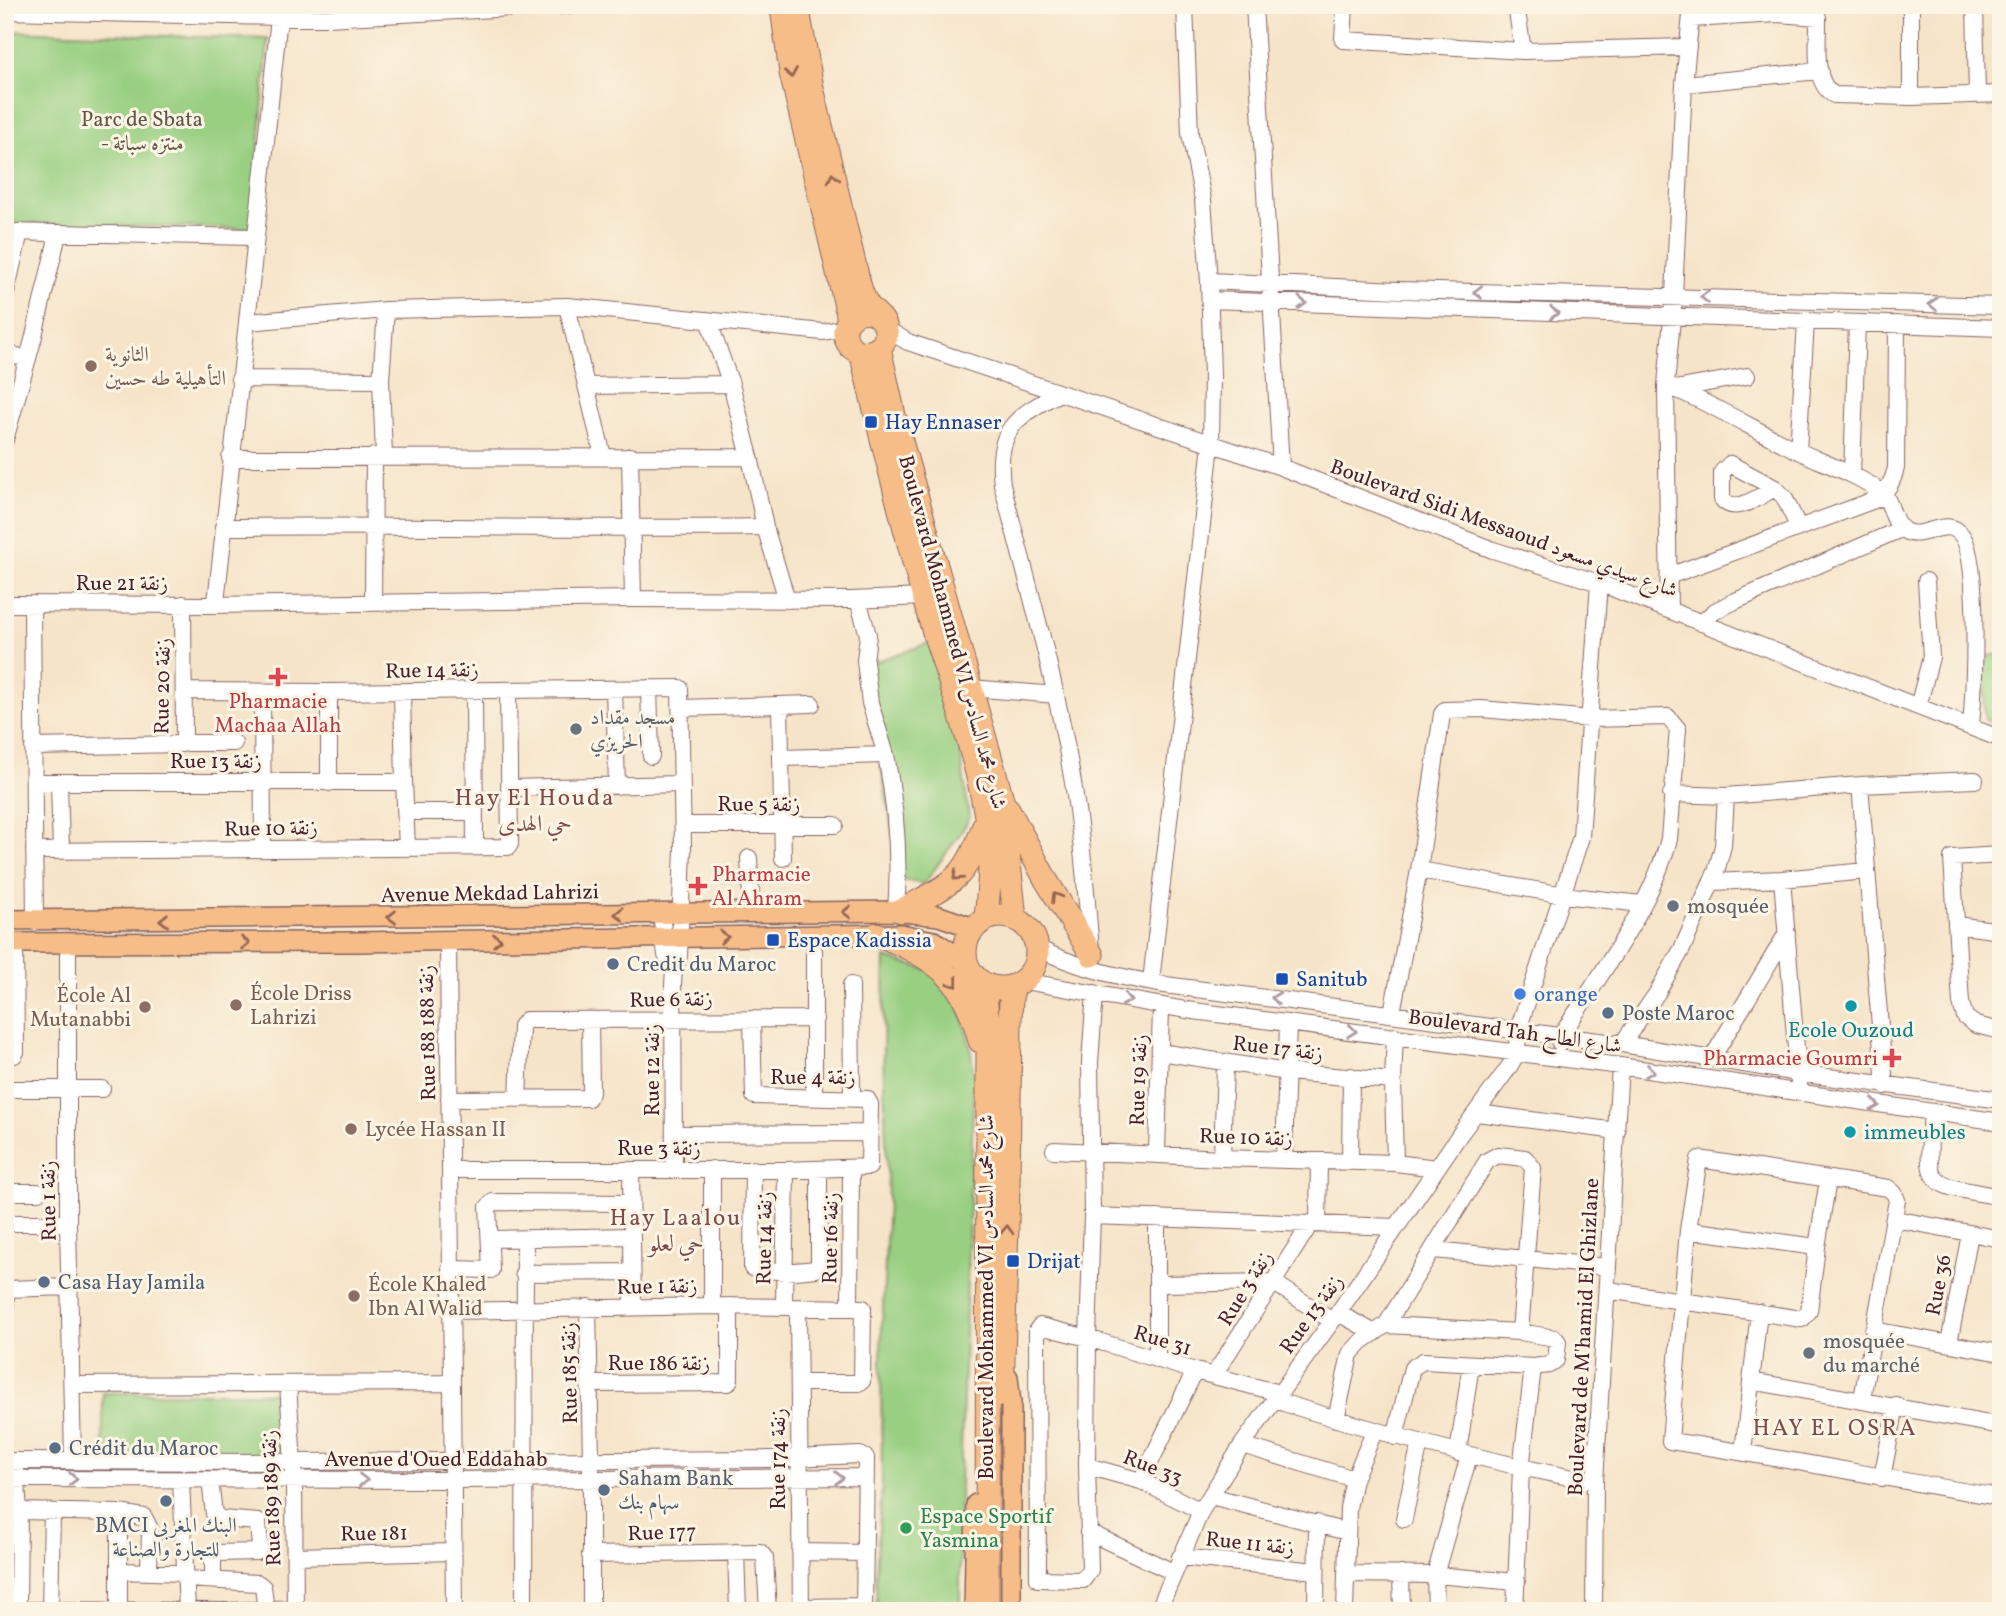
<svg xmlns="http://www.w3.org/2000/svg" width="2006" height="1616" font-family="Vollkorn,Amiri,serif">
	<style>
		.green { fill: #98cf81; stroke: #717756; stroke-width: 2 }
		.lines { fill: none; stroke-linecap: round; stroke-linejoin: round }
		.minor-casing { stroke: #866462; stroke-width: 18 }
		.major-casing { stroke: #866462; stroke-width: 22 }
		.highway-casing { stroke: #866462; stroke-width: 25 }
		.minor { stroke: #fff; stroke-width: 16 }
		.major { stroke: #f7bd88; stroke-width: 19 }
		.highway { stroke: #f7bd88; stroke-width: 23 }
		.oneway { stroke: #986655 }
		.oneway2 { stroke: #ae9aa0 }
		.education-dot { fill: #8d6e63; stroke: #fcf5e5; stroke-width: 2.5 }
		.transit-dot { fill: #1a4fb4; stroke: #fcf5e5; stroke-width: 2.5 }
		.health-dot { fill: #e0444e; stroke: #fcf5e5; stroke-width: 2.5 }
		.worship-dot { fill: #6b7280; stroke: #fcf5e5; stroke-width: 2.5 }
		.service-dot { fill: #5c6f8a; stroke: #fcf5e5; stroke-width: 2.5 }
		.shop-dot { fill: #3f7fe0; stroke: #fcf5e5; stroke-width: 2.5 }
		.culture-dot { fill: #0f9aa8; stroke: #fcf5e5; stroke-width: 2.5 }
		.leisure-dot { fill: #2e9e5b; stroke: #fcf5e5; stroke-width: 2.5 }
		.labels { text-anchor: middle; stroke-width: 6; stroke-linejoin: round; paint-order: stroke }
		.park-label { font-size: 21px; fill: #615445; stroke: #fcf5e5 }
		.education-label { font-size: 21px; fill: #785e54; stroke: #fcf5e5; text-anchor: start }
		.transit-label { font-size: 21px; fill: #164399; stroke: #fcf5e5; text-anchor: start }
		.street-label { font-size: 21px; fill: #4a1f2b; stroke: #fcf5e5 }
		.health-label { font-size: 21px; fill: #be3a42; stroke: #fcf5e5 }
		.worship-label { font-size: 21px; fill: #5b616d; stroke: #fcf5e5; text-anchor: start }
		.service-label { font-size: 21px; fill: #4e5e75; stroke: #fcf5e5; text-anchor: start }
		.shop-label { font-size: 21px; fill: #366cbe; stroke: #fcf5e5; text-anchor: start }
		.culture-label { font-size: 21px; fill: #0d838f; stroke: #fcf5e5 }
		.leisure-label { font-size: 21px; fill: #27864d; stroke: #fcf5e5; text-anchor: start }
		.neighbourhood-label { font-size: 23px; letter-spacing: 2px; fill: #7d494a; stroke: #fcf5e5 }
	</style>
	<rect width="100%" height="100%" fill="#fcf5e5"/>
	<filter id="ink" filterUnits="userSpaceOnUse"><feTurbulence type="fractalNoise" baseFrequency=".0143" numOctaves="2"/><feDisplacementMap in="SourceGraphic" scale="14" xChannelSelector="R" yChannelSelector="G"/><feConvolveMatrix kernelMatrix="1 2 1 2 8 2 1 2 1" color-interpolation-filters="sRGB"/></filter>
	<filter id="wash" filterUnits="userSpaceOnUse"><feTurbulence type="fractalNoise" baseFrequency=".00686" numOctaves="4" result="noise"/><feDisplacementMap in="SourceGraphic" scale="28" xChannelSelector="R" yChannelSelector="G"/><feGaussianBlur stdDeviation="1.57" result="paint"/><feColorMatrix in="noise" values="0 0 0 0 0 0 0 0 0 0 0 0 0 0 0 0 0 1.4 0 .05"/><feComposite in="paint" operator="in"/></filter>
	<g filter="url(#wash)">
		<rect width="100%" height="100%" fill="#f6e4c9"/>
		<path class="green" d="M5,31l263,8 -16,190 -247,-6z
			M935,641l22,86 12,90 -5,11 -40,56 -23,-4 -38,-214z
			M2001,654v72l-16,-6 -2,-63z
			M885,958l47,13 25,26 13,47 4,35 -14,403v129h-83l-1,-38 6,-88 -1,-135 7,-151 -5,-149z
			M103,1393h175l4,63 -179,1z"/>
	</g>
	<g filter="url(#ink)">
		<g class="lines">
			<defs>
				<path id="minor" d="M1254,5l27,462
					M1345,5l-2,35 180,11 165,-4
					M1516,5l7,46
					M1911,5v92
					M1975,5l2,90
					M5,11l322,7 243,-13
					M1691,19l87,-5 40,3c1,23 -7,65 16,78l77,2 90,-3
					M1684,84l136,-13
					M5,232l250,5
					M1209,281l189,9 603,16
					M5,297l15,-65
					M1210,300l791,28
					M567,306l36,150
					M708,320l23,64 19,73 15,70 22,73
					M247,322l32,-305
					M886,329l22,13 373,125 212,83 106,33 402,156
					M5,353l23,6
					M239,379l142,1
					M1666,385c44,18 86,43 128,64 29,14 60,24 86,42 13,9 10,31 25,40 18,11 43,-18 58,6 17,28 11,154 8,190
					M587,386l144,-2
					M1675,389l72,-13
					M1060,393c-45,23 -65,38 -58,91 24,93 51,186 68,281 11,61 16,124 21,186
					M5,440l28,-100 25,-106
					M1798,451l8,-129
					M384,456l-3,-76 5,-70
					M630,456l3,143
					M230,458l520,-1
					M1852,475l5,-152
					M1775,488c-14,7 -40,28 -53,11v-27l8,-8 45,24 9,9 15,31
					M223,527c181,-2 361,3 542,0
					M1669,576l208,-77c11,-8 16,-18 19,-31l1,-144
					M858,600l10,35 -3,26 5,42 16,52
					M373,603l1,-147
					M5,604l204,1 424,-6 218,1 73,-3
					M213,604l3,-2 31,-280 139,-12 181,-4 256,26 22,-4
					M32,605l3,317
					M1669,610l-3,-225 8,-89 10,-212 8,-79
					M1701,623l14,-12 18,-9 168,-73
					M649,688l2,68
					M970,688l86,7
					M614,689l3,97
					M184,691l145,1 351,-4 3,160 -4,108 -5,14 -1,14 1,185
					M474,691l1,156
					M262,692l1,157
					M329,692v91
					M780,705l3,153
					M1918,707l13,-50 -5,-76
					M682,708l130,-4
					M183,743h51
					M33,747l149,-3 2,-4 -1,-136
					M781,758l105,-3c10,52 14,104 10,156
					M34,782h370l-2,-90
					M59,782l2,69
					M404,782l3,66
					M1860,785l25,301
					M509,788l173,-4
					M1671,794l55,2 134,-11 115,-5
					M406,812h68
					M683,825h152
					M34,851l474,-4 2,-3 -2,-154
					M2001,855l-49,3 9,145 4,14 11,8 25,6
					M749,858l3,54
					M1419,870l145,25 77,9
					M1782,879l17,205
					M1712,882l70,-3 84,-8
					M661,913l5,42 8,15
					M1956,925l45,6
					M448,941l6,670
					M68,943v280l5,237
					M1038,948c38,20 84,30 127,37l457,59 176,29 203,27
					M814,951v147
					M1024,981l162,29 434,56 381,56
					M1151,982l60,-538 1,-69 -3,-94 -6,-81 -13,-66 -5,-129
					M851,985l1,112
					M1095,993l-5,69 2,154 -4,122 -1,128 3,104 -7,10 -45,-1 -1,-249 3,-4 48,12 107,33 84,22
					M1392,1013l27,-143 23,-156 3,-4 37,-1 108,10 78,-2 10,12 -9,110c-17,67 -71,138 -108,197l-1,7
					M1395,1036l-2,45 2,82
					M1622,1044l35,-51 25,-44 34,-77 7,-26 3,-50
					M1160,1052l127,20 106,9
					M5,1055h9l2,-3 -1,-109
					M1712,1058l75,-125
					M5,1089h97
					M449,1099l139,-1 3,-5 -1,-72
					M518,1099l3,-73 5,-6 289,-1
					M1477,1113l140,18
					M1932,1114c-7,78 -4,69 69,83
					M674,1134l196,-1
					M1054,1150l168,8 173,5 42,5
					M1157,1154l4,-147
					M1222,1158l3,-95
					M1284,1159l4,-136
					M1350,1162l1,-86
					M753,1169l-1,99 33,4 31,-3 3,-2v-98
					M450,1170h336l83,-3 1,-63 -3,-5 -113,-3 -2,-77
					M631,1170l2,137
					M5,1192h33
					M1092,1216l305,11
					M1895,1219l106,20
					M5,1223h63
					M1318,1223l1,-62
					M1688,1230l129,17
					M491,1239l141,-3
					M1434,1250l174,17
					M450,1269l41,1 -3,-63 5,-5 138,1
					M523,1273l109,-1
					M1159,1284l114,-2 59,39
					M5,1289l66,-2
					M1608,1290l194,29 7,-8 8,-64 11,-67
					M712,1306v-137
					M588,1307l3,153v151
					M784,1307l2,-137
					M798,1307l3,304
					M850,1307l1,-138
					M451,1311l261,-5 151,2 -1,73 -4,2h-59
					M1338,1313l37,20
					M5,1318l1,-29
					M1386,1325l134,7 35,6 3,4 -2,18 -7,5 -16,2 -110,-6 -11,7 -17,69
					M1873,1330l128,23
					M1949,1343l21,-109
					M1157,1360v-142
					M1214,1375l97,-152
					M1751,1381l250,45
					M288,1384l6,97 1,130
					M590,1384l138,-1 2,-4v-73
					M72,1385l380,-2
					M1862,1399l35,-199 -3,-7 -6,-5 -189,-29 -11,71 -18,211c109,16 218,38 328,56l3,-2
					M1274,1400c106,33 211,62 321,82
					M1336,1419l14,-65 12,-13 24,-16 101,-164 11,-6 27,3 8,10 -13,164
					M1242,1445l112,34
					M1743,1452l16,-140
					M1458,1453l13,-89
					M5,1461l287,1 478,-3 90,-4 6,3 -2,153
					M1087,1466l54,15 60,30
					M16,1470l3,41 -1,100
					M1882,1478l14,-73
					M5,1479l448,1 413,-3
					M210,1480l4,34 7,5 37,3 2,25 -3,5 -41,1 -3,4v23
					M181,1481l6,129
					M1141,1481l54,-110
					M1211,1496l136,36
					M19,1511l100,2 25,4 6,12 -1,43
					M119,1513v96
					M1404,1519l16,-77
					M1088,1532l85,40
					M736,1552l2,59
					M800,1552l65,1
					M590,1555l170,-3 5,6 3,53
					M295,1556l158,-4
					M1180,1557l136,14
					M120,1571l65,2
					M1346,1574l89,1 82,7
					M1401,1574l1,37
					M186,1579l72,4 5,4 3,23
					M800,1607l64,-1
					M18,1610l205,1
					M50,1611l2,-99
					M227,1611l67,-3
					M524,1611l1,-372
					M1158,1611l43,-100 41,-66 96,-132 120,-176 51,-70 8,-14 1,-23 63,-193 18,-254
					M1316,1611l1,-88
					M1345,1611l3,-103 6,-29 20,-47
					M1436,1611l-1,-36 34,-119
					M1515,1611l6,-142 12,-102
					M1594,1611l1,-129 25,-416"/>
				<path id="major" d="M5,920l891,-9 43,5 35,12
					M5,943l351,-1 545,-8 33,7 33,22
					M1008,1377l3,26v208
					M974,1611l2,-107"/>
				<path id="highway" d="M797,5l15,83 47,196c2,7 4,13 8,20 6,9 18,14 19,26 3,23 -32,32 -40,9 -6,-18 12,-32 28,-26
					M782,8l9,65 58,246
					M879,348l16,72 107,379 13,119
					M861,352c20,86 42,172 66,257 22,75 58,164 63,241 1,23 -2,46 -4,69
					M1008,809l38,71 46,75
					M901,911c50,-28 64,-29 83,-86
					M965 952a36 36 0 1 1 72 0a36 36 0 1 1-72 0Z
					M877,934c59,25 87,42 103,107
					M984,984l4,41 -1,586
					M1002,1395l6,-208 2,-166 1,-23 3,-12"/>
			</defs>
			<use href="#minor" class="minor-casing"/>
			<use href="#major" class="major-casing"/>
			<use href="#highway" class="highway-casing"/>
			<use href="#minor" class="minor"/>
			<use href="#major" class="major"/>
			<use href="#highway" class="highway"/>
		</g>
		<defs><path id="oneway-chevron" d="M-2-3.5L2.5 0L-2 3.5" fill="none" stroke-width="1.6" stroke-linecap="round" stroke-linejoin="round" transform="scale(1.75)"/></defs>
		<g class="oneway">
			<use href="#oneway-chevron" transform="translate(791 73) rotate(80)"/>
			<use href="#oneway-chevron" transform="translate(833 178) rotate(-104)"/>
			<use href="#oneway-chevron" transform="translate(957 876) rotate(137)"/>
			<use href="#oneway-chevron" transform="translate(1056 897) rotate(-121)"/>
			<use href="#oneway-chevron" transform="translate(847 912) rotate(179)"/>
			<use href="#oneway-chevron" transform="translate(619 914) rotate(179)"/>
			<use href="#oneway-chevron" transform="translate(392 917) rotate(179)"/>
			<use href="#oneway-chevron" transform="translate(164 920) rotate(179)"/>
			<use href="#oneway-chevron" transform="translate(724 937) rotate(-2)"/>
			<use href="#oneway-chevron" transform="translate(497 940) rotate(-1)"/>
			<use href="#oneway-chevron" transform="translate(245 943)"/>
			<use href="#oneway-chevron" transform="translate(954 983) rotate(52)"/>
			<use href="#oneway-chevron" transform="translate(1007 1230) rotate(-88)"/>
		</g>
		<g class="oneway2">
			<use href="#oneway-chevron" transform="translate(1478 292) rotate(-179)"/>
			<use href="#oneway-chevron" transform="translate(1705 297) rotate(-178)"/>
			<use href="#oneway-chevron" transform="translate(1302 303) rotate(2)"/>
			<use href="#oneway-chevron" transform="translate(1933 304) rotate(-178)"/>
			<use href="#oneway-chevron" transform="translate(1554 313) rotate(2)"/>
			<use href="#oneway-chevron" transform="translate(1276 998) rotate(-173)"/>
			<use href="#oneway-chevron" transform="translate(1127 1000) rotate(13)"/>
			<use href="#oneway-chevron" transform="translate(1352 1031) rotate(7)"/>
			<use href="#oneway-chevron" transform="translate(1650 1071) rotate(9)"/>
			<use href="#oneway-chevron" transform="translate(1875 1105) rotate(9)"/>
			<use href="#oneway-chevron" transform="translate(839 1478) rotate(-1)"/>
			<use href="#oneway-chevron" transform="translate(73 1479) rotate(1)"/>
			<use href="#oneway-chevron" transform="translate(363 1480)"/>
		</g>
	</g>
	<g class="education-dot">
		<circle cx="91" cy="366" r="7"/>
		<circle cx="236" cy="1005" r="7"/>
		<circle cx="145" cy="1007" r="7"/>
		<circle cx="351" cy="1129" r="7"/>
		<circle cx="354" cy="1296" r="7"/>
	</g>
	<g class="transit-dot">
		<rect x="864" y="415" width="14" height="14" rx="3.5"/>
		<rect x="766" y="933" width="14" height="14" rx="3.5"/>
		<rect x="1275" y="972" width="14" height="14" rx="3.5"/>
		<rect x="1006" y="1254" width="14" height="14" rx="3.5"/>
	</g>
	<g class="health-dot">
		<path d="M274.5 666.5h7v7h7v7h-7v7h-7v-7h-7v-7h7z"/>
		<path d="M694.5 875.5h7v7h7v7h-7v7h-7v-7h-7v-7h7z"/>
		<path d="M1888.5 1047.5h7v7h7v7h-7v7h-7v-7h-7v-7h7z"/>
	</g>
	<g class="worship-dot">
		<circle cx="576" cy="729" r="7"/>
		<circle cx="1673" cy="906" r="7"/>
		<circle cx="1809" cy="1353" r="7"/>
	</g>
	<g class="service-dot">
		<circle cx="613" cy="964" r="7"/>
		<circle cx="1608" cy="1013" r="7"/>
		<circle cx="44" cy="1282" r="7"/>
		<circle cx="55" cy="1448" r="7"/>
		<circle cx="604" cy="1490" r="7"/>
		<circle cx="166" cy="1501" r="7"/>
	</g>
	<circle class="shop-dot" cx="1520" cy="994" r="7"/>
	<g class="culture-dot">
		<circle cx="1851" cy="1006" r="7"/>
		<circle cx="1850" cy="1132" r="7"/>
	</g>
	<circle class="leisure-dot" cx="906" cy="1528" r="7"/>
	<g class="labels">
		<g class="park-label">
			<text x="142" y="126">Parc de Sbata<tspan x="142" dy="24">- منتزه سباتة</tspan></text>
		</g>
		<g class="education-label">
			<text x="105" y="361">الثانوية<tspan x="105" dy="24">التأهيلية طه حسين</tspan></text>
			<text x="250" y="1000">École Driss<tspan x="250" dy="24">Lahrizi</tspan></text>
			<text x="131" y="1002" text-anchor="end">École Al<tspan x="131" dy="24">Mutanabbi</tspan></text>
			<text x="365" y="1136">Lycée Hassan II</text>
			<text x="368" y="1291">École Khaled<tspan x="368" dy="24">Ibn Al Walid</tspan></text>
		</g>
		<g class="transit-label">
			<text x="885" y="429">Hay Ennaser</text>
			<text x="787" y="947">Espace Kadissia</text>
			<text x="1296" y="986">Sanitub</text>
			<text x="1027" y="1268">Drijat</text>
		</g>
		<g class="street-label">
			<text transform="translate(1504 528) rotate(20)" y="7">Boulevard Sidi Messaoud شارع سيدي مسعود</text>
			<text x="122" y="590">Rue 21 زنقة</text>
			<text transform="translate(953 632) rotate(75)" y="7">Boulevard Mohammed VI شارع محمد السادس</text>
			<text transform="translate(432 670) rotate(-1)" y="7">Rue 14 زنقة</text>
			<text transform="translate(162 686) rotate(-89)" y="7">Rue 20 زنقة</text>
			<text x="216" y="768">Rue 13 زنقة</text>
			<text x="759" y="811">Rue 5 زنقة</text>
			<text transform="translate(271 828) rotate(-1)" y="7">Rue 10 زنقة</text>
			<text transform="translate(490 893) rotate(-1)" y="7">Avenue Mekdad Lahrizi</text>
			<text transform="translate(671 999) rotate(-1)" y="7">Rue 6 زنقة</text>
			<text transform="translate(1515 1031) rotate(8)" y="7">Boulevard Tah شارع الطاح</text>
			<text transform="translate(427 1033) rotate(-91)" y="7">Rue 188 زنقة 188</text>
			<text transform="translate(1278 1048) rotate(7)" y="7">Rue 17 زنقة</text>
			<text transform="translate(652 1070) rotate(-90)" y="7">Rue 12 زنقة</text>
			<text x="813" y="1084">Rue 4 زنقة</text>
			<text transform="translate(1138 1080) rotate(-88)" y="7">Rue 19 زنقة</text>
			<text transform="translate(1246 1137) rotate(2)" y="7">Rue 10 زنقة</text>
			<text x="659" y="1155">Rue 3 زنقة</text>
			<text transform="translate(48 1201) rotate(-91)" y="7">Rue 1 زنقة</text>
			<text transform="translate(764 1238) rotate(-89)" y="7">Rue 14 زنقة</text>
			<text transform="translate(830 1238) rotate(-89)" y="7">Rue 16 زنقة</text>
			<text transform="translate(1938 1285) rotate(-79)" y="7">Rue 36</text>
			<text transform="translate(657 1286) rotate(-1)" y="7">Rue 1 زنقة</text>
			<text transform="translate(1245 1288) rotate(-58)" y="7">Rue 3 زنقة</text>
			<text transform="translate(986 1297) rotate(-90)" y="7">Boulevard Mohammed VI شارع محمد السادس</text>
			<text transform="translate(1311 1314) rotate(-54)" y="7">Rue 13 زنقة</text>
			<text transform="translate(1583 1337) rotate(-87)" y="7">Boulevard de M'hamid El Ghizlane</text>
			<text transform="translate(1163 1340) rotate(17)" y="7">Rue 31</text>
			<text x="659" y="1370">Rue 186 زنقة</text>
			<text transform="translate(569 1373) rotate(-91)" y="7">Rue 185 زنقة</text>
			<text x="436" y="1466">Avenue d'Oued Eddahab</text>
			<text transform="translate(778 1459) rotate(-90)" y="7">Rue 174 زنقة</text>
			<text transform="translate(1153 1467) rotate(22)" y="7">Rue 33</text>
			<text transform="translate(271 1498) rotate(-92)" y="7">Rue 189 زنقة 189</text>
			<text transform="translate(662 1532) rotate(-2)" y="7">Rue 177</text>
			<text transform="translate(374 1533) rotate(-1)" y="7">Rue 181</text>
			<text transform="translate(1250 1543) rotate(6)" y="7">Rue 11 زنقة</text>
		</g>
		<g class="health-label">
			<text x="278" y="708">Pharmacie<tspan x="278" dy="24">Machaa Allah</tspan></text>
			<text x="712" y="881" text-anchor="start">Pharmacie<tspan x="712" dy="24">Al Ahram</tspan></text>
			<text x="1878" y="1065" text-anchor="end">Pharmacie Goumri</text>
		</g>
		<g class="worship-label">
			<text x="590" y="724">مسجد مقداد<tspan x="590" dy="24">الحريزي</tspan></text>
			<text x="1687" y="913">mosquée</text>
			<text x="1823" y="1348">mosquée<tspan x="1823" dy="24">du marché</tspan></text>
		</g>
		<g class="service-label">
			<text x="627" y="971">Credit du Maroc</text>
			<text x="1622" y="1020">Poste Maroc</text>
			<text x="58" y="1289">Casa Hay Jamila</text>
			<text x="69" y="1455">Crédit du Maroc</text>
			<text x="618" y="1485">Saham Bank<tspan x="618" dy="24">سهام بنك</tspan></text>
			<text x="166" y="1532" text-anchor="middle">BMCI البنك المغربي<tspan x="166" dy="24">للتجارة والصناعة</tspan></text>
		</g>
		<g class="shop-label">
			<text x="1534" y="1001">orange</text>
		</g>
		<g class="culture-label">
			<text x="1851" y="1037">Ecole Ouzoud</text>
			<text x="1864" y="1139" text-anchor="start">immeubles</text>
		</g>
		<g class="leisure-label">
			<text x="920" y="1523">Espace Sportif<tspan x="920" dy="24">Yasmina</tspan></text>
		</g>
		<g class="neighbourhood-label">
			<text x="535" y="805">Hay El Houda<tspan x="535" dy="26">حي الهدى</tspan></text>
			<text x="676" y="1225">Hay Laalou<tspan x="676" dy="26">حي لعلو</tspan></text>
			<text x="1835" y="1435">HAY EL OSRA</text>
		</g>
	</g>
	<rect width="2006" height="1616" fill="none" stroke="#fcf5e5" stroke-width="28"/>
</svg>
